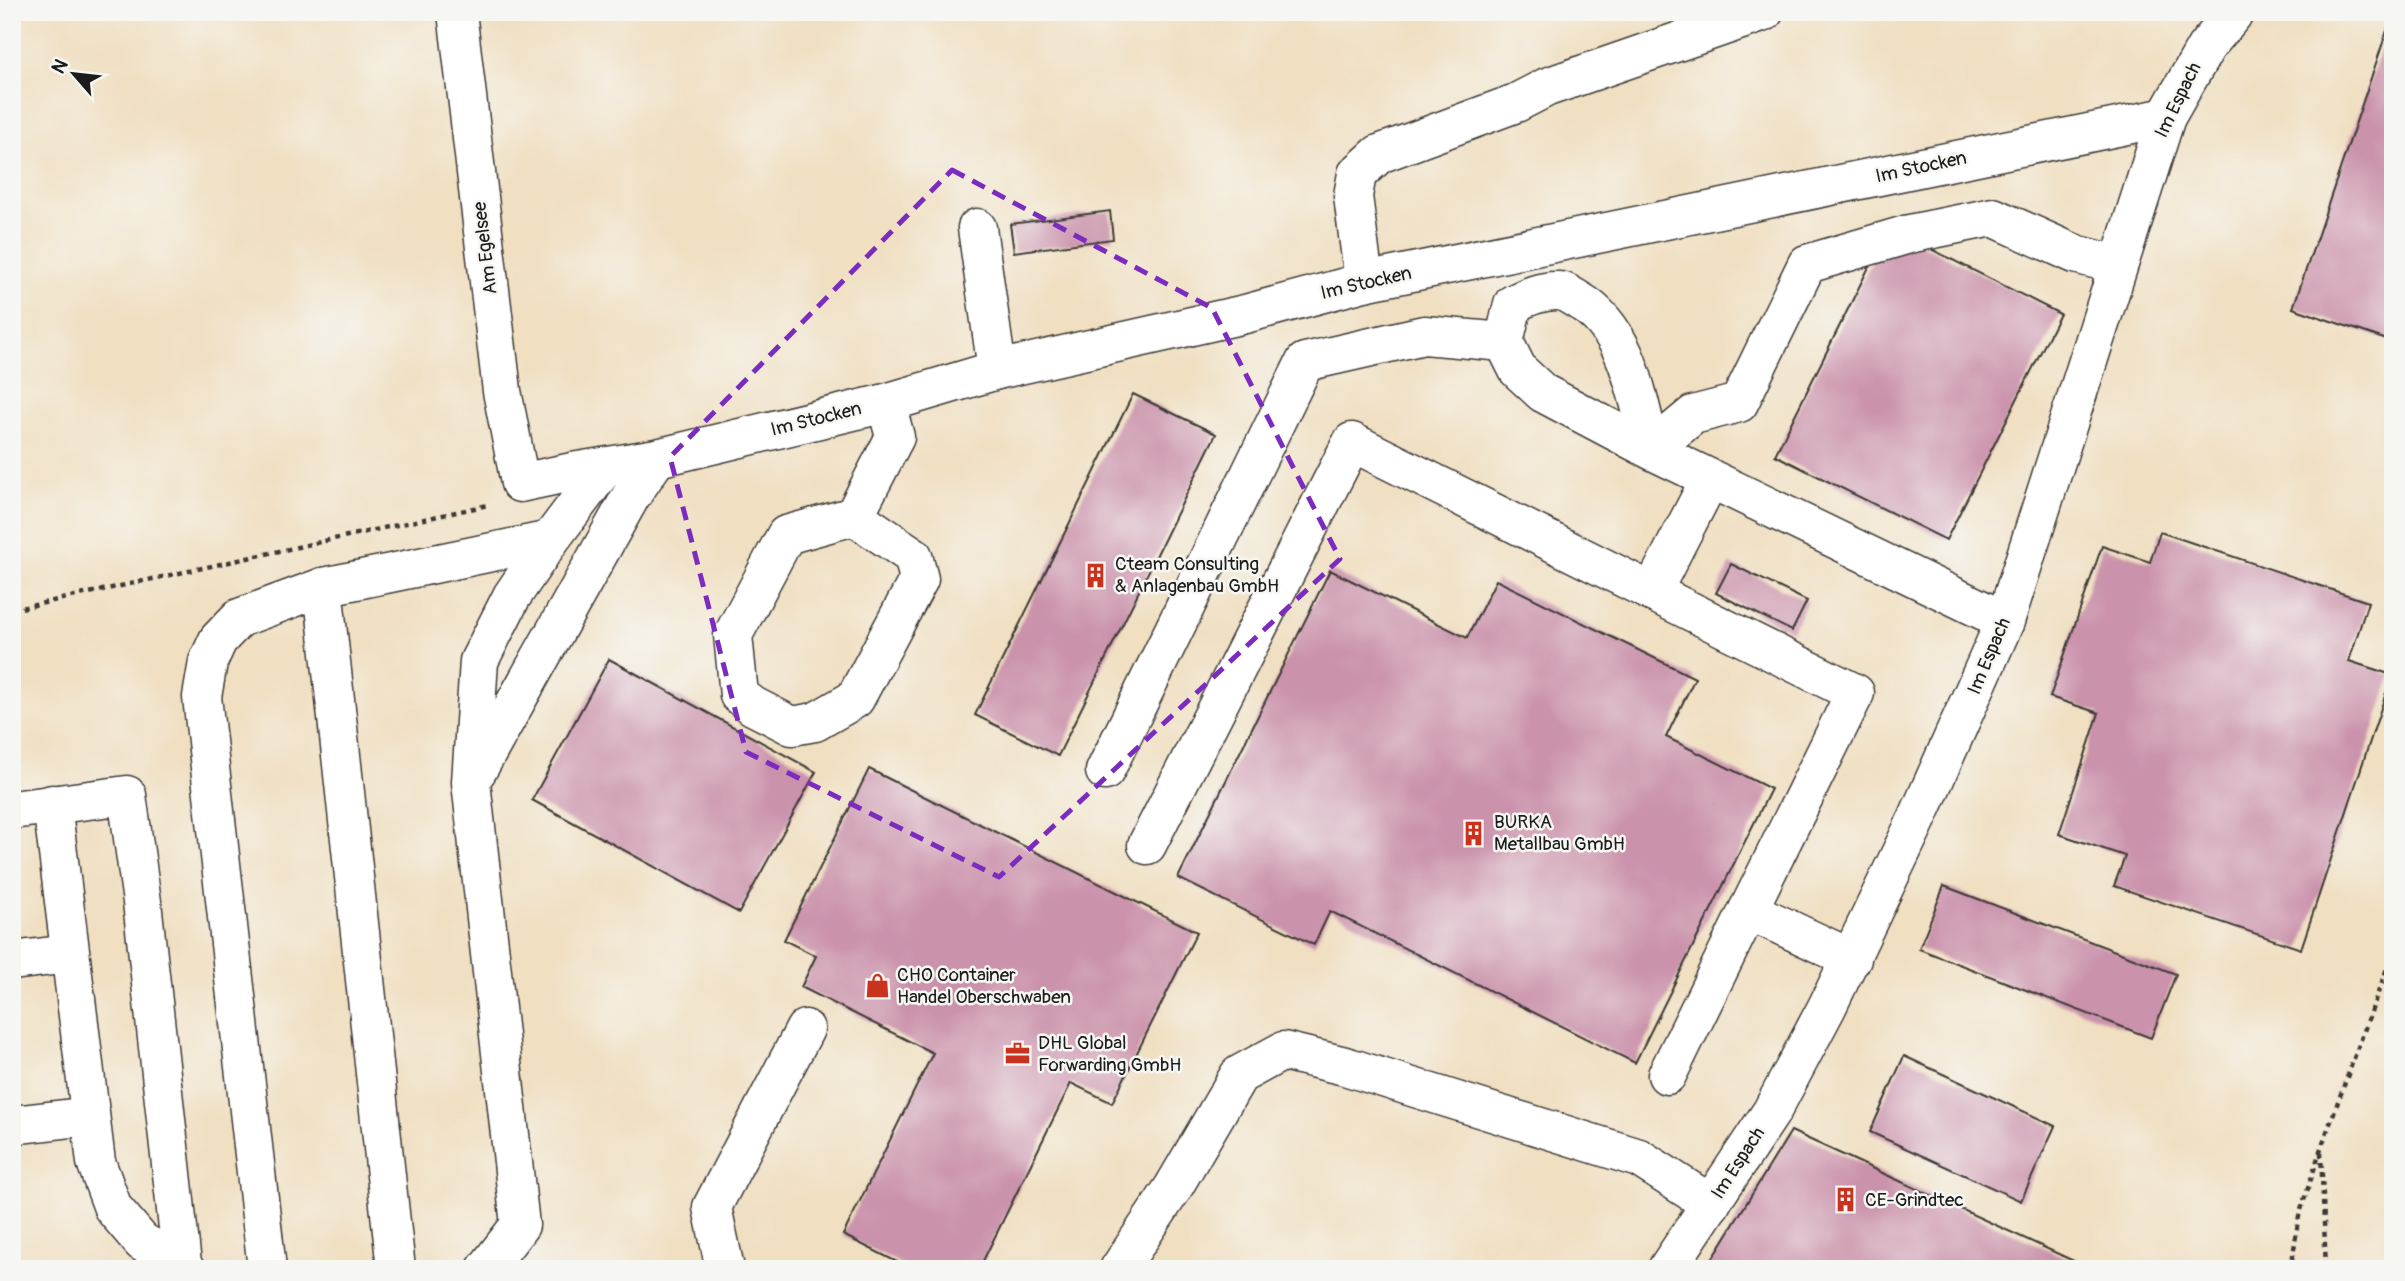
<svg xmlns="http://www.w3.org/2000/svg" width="2405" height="1281" font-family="Pangolin,sans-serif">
<rect width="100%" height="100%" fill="#f6f6f2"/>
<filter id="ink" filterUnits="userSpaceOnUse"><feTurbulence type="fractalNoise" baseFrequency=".0143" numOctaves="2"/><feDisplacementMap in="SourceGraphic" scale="14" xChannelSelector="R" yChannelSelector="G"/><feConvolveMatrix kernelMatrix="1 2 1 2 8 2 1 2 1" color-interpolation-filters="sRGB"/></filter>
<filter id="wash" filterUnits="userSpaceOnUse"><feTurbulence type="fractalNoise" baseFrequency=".00686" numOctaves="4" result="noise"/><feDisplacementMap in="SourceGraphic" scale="28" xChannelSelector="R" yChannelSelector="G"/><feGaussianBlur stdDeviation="1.57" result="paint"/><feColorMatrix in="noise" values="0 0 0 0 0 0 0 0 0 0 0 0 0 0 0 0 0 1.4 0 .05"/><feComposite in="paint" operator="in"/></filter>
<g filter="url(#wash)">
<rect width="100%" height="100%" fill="#f0dfc1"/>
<g id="blocks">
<!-- building -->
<g fill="#ca92ab">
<polygon points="2393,13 2393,342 2293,308"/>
<polygon points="1110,211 1113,239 1014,252 1010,224"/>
<polygon points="1917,242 2060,314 1946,540 1775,455 1874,257"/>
<polygon points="1133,394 1216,434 1058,756 975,715"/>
<polygon points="2160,532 2368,602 2349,661 2392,675 2301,949 2114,886 2125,856 2059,834 2099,713 2050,697 2102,546 2150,562"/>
<polygon points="1731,564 1807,601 1792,631 1716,593"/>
<polygon points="1330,570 1467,638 1496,580 1695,678 1666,737 1771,789 1635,1063 1330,911 1314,945 1178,878"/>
<polygon points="609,659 816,772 739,913 532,800"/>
<polygon points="869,769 1197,932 1112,1103 1071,1083 979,1269 911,1269 843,1235 933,1053 801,987 816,956 784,940"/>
<polygon points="1944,886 2176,974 2151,1038 1919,949"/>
<polygon points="1904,1056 2055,1126 2021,1201 1870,1132"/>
<polygon points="1791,1131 2091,1269 1706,1269"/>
</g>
</g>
</g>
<g filter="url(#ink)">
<use href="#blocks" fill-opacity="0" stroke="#3c3935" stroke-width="2"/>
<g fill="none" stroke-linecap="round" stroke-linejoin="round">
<defs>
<g id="minor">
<polyline points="457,12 502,391 520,483 572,472 657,458 886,403 997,370 1245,314 1364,282 2166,117"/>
<polyline points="977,228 997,370"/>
<polyline points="1364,282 1353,196 1357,174 1379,154 1516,103 1547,87 1764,12"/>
<polyline points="854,516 913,556 919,579 855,699 815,722 792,726 753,706 739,695 733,635 786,535 854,516 895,437 886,403"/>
<polyline points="323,587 396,1269"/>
<polyline points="1652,592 1855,693 1667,1075"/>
<path d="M2005,621L1651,450C1637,397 1629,329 1578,300C1572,297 1565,291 1559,291C1542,290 1527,297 1513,304L1504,342L1518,370L1543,393L1651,450L1693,415L1739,403L1807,264L1909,234L1993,217L2075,254L2118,265"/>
<polyline points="477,771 631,496 657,458"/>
<polyline points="1105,771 1305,362 1424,335 1504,342"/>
<polyline points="52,804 96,1162 113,1208 142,1242 182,1264"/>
<polyline points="12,810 127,795 142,902 182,1264 185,1269"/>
<polyline points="1147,845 1352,442 1652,592 1710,479"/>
<polyline points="1748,910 1852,959"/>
<polyline points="12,961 69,954"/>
<polyline points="12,1125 90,1116"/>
<polyline points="267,1269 202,697 208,662 218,640 239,618 323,587 550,540"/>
<polyline points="486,1269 520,1225 471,782 479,661 512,596 550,540 605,467"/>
<polyline points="725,1269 712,1207 805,1029"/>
<polyline points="1119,1269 1173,1188 1239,1075 1283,1051 1345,1066 1639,1158 1711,1204"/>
<polyline points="1667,1269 1772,1111 1827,1007 1917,819 2005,621 2166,117 2206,47 2235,12"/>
</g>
</defs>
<!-- minor casing -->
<use href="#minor" stroke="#3c3935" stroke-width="41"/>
<!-- path -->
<g stroke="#3c3935" stroke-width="4.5" stroke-dasharray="5 5" stroke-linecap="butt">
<polyline points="12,610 488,505"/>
<polyline points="2321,1152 2326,1269"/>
<polyline points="2291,1269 2299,1216 2321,1148 2393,952"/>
</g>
<!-- minor -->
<use href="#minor" stroke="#fff" stroke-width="38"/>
</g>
</g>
<!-- marked area -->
<path fill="none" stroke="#7b2cbf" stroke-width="5" stroke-dasharray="14 9" stroke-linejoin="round" d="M952,170L1212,308L1340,559L999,877L746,752L670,457Z"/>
<!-- icons -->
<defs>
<symbol id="building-bare" viewBox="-9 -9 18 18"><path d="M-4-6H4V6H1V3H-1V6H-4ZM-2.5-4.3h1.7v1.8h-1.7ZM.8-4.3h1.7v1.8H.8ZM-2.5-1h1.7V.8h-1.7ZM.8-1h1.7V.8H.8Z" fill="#c8321e" stroke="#f6f6f2" stroke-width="2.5" paint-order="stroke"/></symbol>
<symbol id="shop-bare" viewBox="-9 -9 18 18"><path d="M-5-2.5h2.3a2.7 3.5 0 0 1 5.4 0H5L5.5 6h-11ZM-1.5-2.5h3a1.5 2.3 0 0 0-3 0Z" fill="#c8321e" stroke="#f6f6f2" stroke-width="2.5" paint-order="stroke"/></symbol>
<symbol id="office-bare" viewBox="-9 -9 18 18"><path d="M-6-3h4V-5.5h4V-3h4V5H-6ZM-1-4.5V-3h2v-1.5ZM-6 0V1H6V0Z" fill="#c8321e" stroke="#f6f6f2" stroke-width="2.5" paint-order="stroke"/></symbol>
</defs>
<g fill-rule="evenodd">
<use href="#building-bare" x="1078" y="558" width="35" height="35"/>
<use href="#building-bare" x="1456" y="816" width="35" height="35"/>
<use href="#shop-bare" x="860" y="968" width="35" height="35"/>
<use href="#office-bare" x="1000" y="1036" width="35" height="35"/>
<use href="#building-bare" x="1828" y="1182" width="35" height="35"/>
</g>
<g text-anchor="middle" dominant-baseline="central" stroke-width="5" stroke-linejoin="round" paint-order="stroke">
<!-- street labels -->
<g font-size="19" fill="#1c1c1c" stroke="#f6f6f2">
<text transform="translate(2178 100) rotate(-64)">Im Espach</text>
<text transform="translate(1921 167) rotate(-12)">Im Stocken</text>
<text transform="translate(485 248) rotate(-97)">Am Egelsee</text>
<text transform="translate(1366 283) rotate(-13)">Im Stocken</text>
<text transform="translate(816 419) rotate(-14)">Im Stocken</text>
<text transform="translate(1989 656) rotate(-67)">Im Espach</text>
<text transform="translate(1738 1163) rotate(-57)">Im Espach</text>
</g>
<!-- poi labels -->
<g font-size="19" fill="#1c1c1c" stroke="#f6f6f2" text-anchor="start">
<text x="1115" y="564">Cteam Consulting<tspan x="1115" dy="22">&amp; Anlagenbau GmbH</tspan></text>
<text x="1494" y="822">BURKA<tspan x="1494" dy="22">Metallbau GmbH</tspan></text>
<text x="897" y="975">CHO Container<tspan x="897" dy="22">Handel Oberschwaben</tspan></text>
<text x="1038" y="1043">DHL Global<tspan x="1038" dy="22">Forwarding GmbH</tspan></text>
<text x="1865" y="1200">CE-Grindtec</text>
</g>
</g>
<!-- margin -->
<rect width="2405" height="1281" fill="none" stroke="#f6f6f2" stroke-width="42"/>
<!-- north arrow -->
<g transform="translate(74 74) rotate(298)" stroke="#f6f6f2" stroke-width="5" paint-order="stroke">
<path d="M0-5L12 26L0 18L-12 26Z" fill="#1c1c1c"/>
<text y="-10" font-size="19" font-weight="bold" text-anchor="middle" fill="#1c1c1c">N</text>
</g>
</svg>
